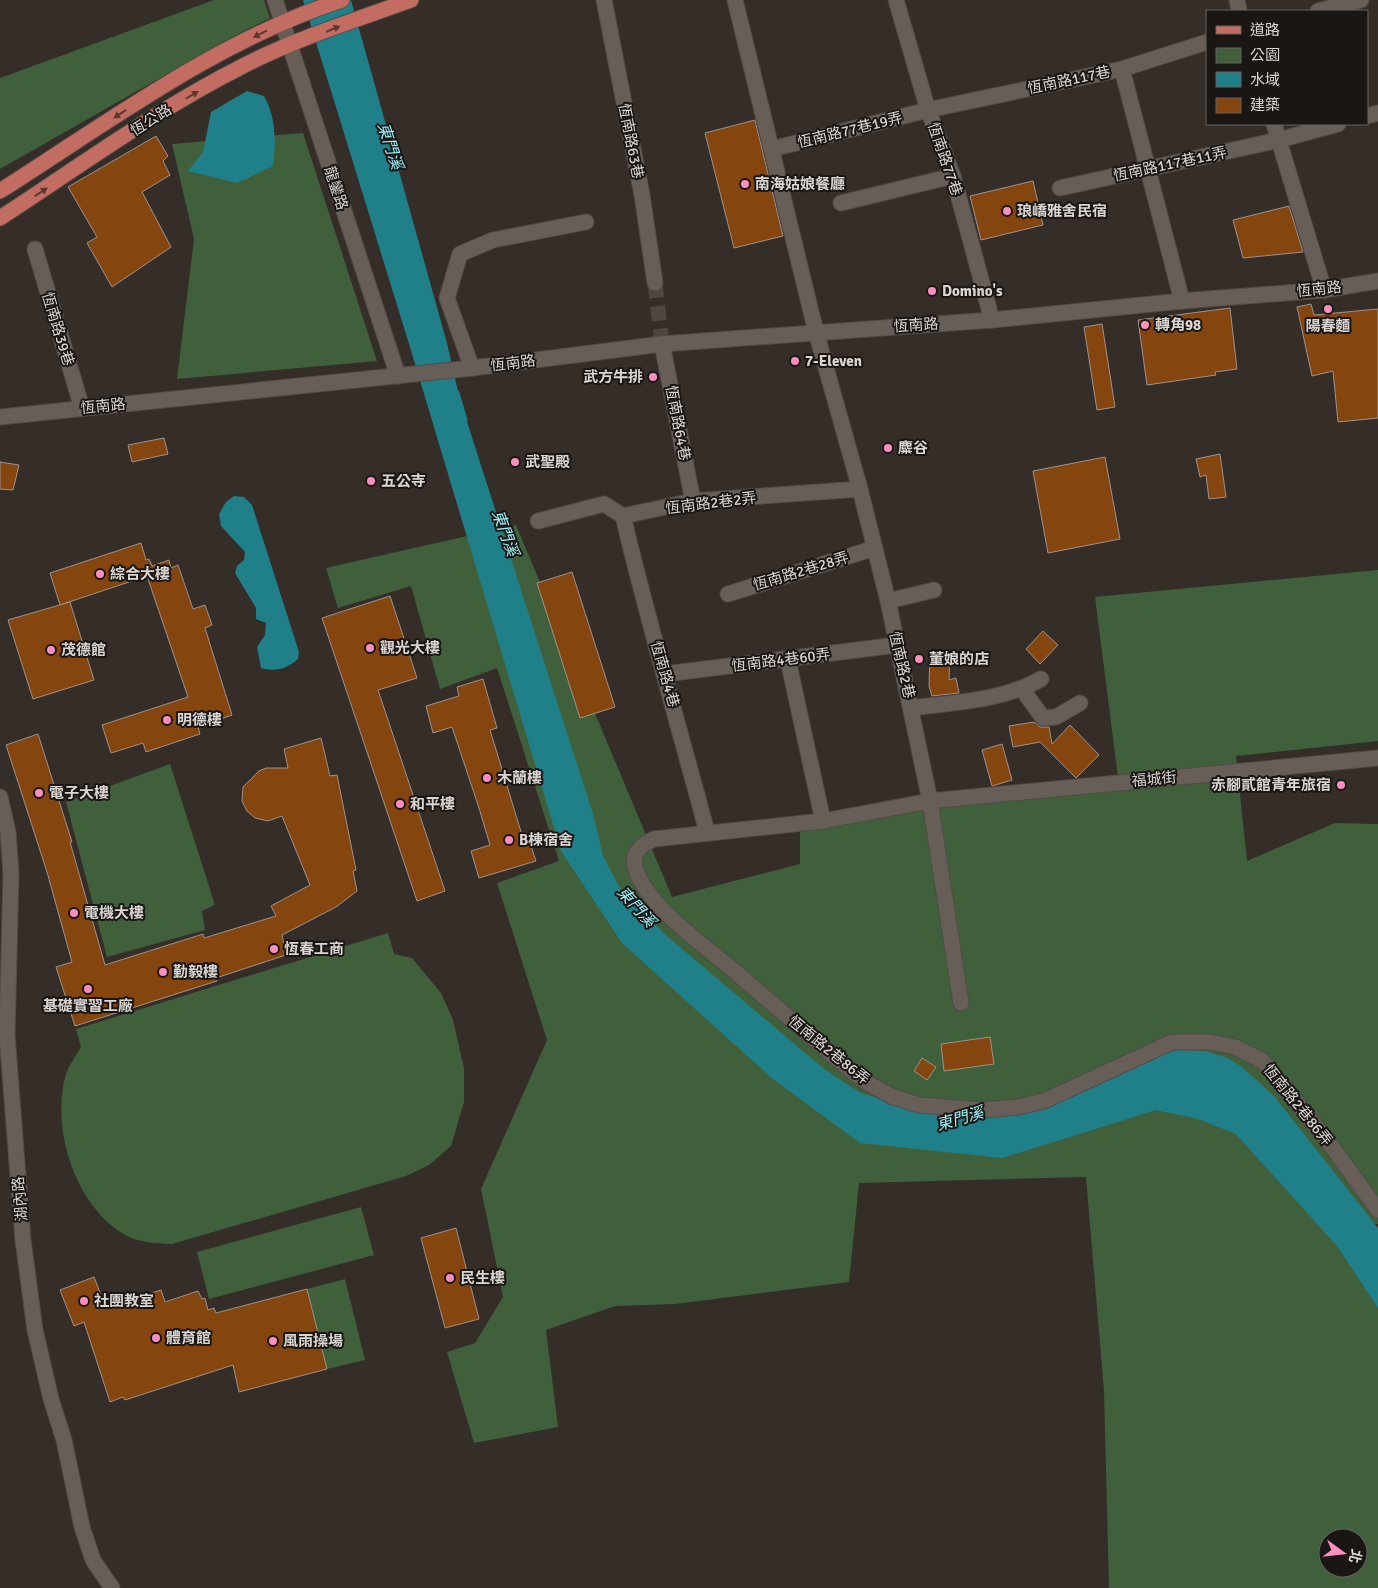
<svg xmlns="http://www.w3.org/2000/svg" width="1378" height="1588" font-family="Signika,'Noto Sans TC',sans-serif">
<rect width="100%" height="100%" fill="#352d28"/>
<!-- green -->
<g fill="#3f603b" fill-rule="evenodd">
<polygon points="214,0 264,0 270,18 232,37 0,169 0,78"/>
<polygon points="303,133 377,361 177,379 194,239 172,144"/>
<path d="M516,525L672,897L800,864V823L1119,785L1095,597L1378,570V741L1236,756L1247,861L1335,823L1378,824V1224H1351L1378,1261V1588H1109L1104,1391L1086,1177L859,1183L849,1282L675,1304L615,1306L546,1330L558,1427L474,1443L447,1352L475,1343L503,1297L481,1189L547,1040L497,883L559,861L497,668L440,689L411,586L338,608L326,568ZM1328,1538H1358V1568H1328Z"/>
<polygon points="170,764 215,905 202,911 205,930 107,957 66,802"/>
<path d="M388,933L394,954L412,958L441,993L453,1020L464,1068V1102L451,1146L429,1165L406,1176L172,1244C157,1243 140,1243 127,1236C76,1209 50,1129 66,1074C69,1065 76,1056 81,1047L76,1029Z"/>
<polygon points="361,1207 374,1255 209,1299 197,1252"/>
<polygon points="345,1279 365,1360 327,1369 307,1289"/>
</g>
<!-- water -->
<g fill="#20808a">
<polygon points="303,0 351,0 447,343 460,400 593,814 603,856 624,896 668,937 824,1069 859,1092 898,1105 980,1118 1003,1115 1151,1057 1178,1050 1205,1051 1228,1058 1243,1068 1274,1096 1378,1228 1378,1308 1337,1246 1236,1134 1198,1119 1156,1110 1002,1158 860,1143 773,1079 622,943 561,851 413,357"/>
<path d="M247,91L264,96C276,117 276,142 273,166L237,183L188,171L203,152L211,112Z"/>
<path d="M234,496L244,497L252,505L299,652L298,659C287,669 275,672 261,668L257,647L265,635L266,623L256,619V608L235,573L237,566L244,560L245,552L221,526L219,514L226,502Z"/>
</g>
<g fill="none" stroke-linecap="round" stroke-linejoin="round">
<!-- stream -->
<polyline stroke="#20808a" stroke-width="5" points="457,393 465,420"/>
</g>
<!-- building -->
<g fill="#84450e" stroke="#9d938d">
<polygon points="755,120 783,236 734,248 705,133"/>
<polygon points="156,136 168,156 163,161 170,175 142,192 171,247 112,287 87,243 97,237 68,187"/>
<polygon points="1033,181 1043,225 981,240 970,196"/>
<polygon points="1289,206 1303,252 1243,258 1233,220"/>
<polygon points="1311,304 1314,315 1378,309 1378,418 1338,422 1333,371 1312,376 1297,307"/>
<polygon points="1230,308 1237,369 1215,372 1216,375 1147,385 1138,320"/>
<polygon points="1102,324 1115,407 1097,410 1084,327"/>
<polygon points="164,438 168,454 132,462 128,445"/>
<polygon points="1220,454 1226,497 1209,499 1206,475 1200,477 1196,459"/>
<polygon points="1105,457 1120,539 1048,553 1033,471"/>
<polygon points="0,462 19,465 13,490 0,489"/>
<polygon points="141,543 146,560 149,559 152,566 169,560 171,568 178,565 193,609 205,605 212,625 205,628 232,715 198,727 200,734 146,752 143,743 111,753 102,725 188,697 147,576 60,605 50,573"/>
<polygon points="572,572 615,707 580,718 537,583"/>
<polygon points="390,596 417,678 378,690 445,891 417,901 322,618"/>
<polygon points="70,602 94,680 33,699 8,620"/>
<polygon points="1043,631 1058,645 1040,664 1026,649"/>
<polygon points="930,651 950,652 949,680 956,678 959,693 932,696 929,686"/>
<polygon points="483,679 497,728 490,730 522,835 527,834 536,861 479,878 471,851 490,845 479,808 452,727 433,733 426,706 459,696 457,687"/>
<polygon points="1034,722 1040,727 1049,727 1052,744 1070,725 1099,755 1076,778 1040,742 1013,747 1009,726"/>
<polygon points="38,734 72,842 70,842 105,965 203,934 204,938 276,916 271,906 310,885 282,816 268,821 255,818 247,811 242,801 243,787 259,771 266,768 288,768 284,749 321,738 330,776 337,775 356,870 353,871 357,891 336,907 282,935 286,955 216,978 217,981 75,1026 56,967 72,962 47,872 6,745"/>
<polygon points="1002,744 1012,780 992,786 982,750"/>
<polygon points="990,1037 994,1064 944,1071 941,1044"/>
<polygon points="922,1058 936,1067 927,1080 914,1071"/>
<polygon points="456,1228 479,1319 445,1328 421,1238"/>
<polygon points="94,1277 106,1308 161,1290 165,1302 198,1291 202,1299 205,1298 208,1310 214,1308 216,1313 307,1289 327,1369 239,1392 233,1365 125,1400 123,1397 110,1402 84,1322 74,1326 60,1290"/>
</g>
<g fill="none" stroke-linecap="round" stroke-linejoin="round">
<!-- minor-tunnel -->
<polyline stroke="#4e4641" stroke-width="15" stroke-dasharray="15 8" stroke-linecap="butt" points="655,283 662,344"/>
<defs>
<g id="minor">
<polyline points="275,0 398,376"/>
<polyline points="604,0 642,195 655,283"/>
<polyline points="735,0 816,332 860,489 888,601 930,801 961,1003"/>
<polyline points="896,0 928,110 953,176 992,320"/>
<polyline points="1237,0 1239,11"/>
<polyline points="1318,11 1361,0"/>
<polyline points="1122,69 1182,301"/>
<polyline points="1367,116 1378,113"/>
<polyline points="1274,124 1324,290"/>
<polyline points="772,149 928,110 1122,69 1207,42"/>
<polyline points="1060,188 1279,140 1338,124"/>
<polyline points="841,203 953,176"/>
<polyline points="35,249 82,408"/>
<polyline points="662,344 693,501"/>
<polyline points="472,368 447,298 460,254 493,240 586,222"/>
<polyline points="0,417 472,368 662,344 992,320 1182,301 1324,290 1378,281"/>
<path d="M623,516C648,622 679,727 707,832"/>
<polyline points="538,521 604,504 623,516 693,501 860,489"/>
<polyline points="728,594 875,548"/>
<polyline points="888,601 934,590"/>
<polyline points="788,660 823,821"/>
<polyline points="665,674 897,645"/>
<polyline points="1022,689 1043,718 1056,717 1080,703"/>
<path d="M912,708C955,702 1002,701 1041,679"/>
<path d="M1378,758L930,801L823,821L654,839C641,845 630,853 636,870C649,908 704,945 733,970C777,1007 820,1045 864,1081L893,1097L919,1105L984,1110L1018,1107L1044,1101L1172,1042H1209L1235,1047L1263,1061L1327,1140L1378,1210"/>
<polyline points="0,797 8,832 11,873 7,1035 23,1240 35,1330 51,1399 64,1440 82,1527 93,1560 112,1588"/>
</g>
<g id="major">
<path d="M0,191C109,122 218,40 342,0"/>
<path d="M0,218C80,166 159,108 245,65C297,38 356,20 411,0"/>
</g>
</defs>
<!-- minor casing -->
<use href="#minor" stroke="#524b47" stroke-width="17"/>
<!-- major casing -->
<use href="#major" stroke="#524b47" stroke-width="17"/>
<!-- minor -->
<use href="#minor" stroke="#675e58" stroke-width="15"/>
<!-- major -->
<use href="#major" stroke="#c26c62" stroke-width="15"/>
</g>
<!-- one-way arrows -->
<defs><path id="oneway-solid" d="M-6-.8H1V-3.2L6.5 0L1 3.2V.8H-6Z" transform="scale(1.25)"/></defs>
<g fill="#5d3833">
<use href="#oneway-solid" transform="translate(333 29) rotate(-22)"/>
<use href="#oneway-solid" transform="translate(260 34) rotate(153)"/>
<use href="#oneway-solid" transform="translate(192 95) rotate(-30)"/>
<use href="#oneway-solid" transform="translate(120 114) rotate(147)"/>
<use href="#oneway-solid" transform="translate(41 192) rotate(-33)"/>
</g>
<!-- markers -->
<g fill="#fd8ec0" stroke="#1a1614" stroke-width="2">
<circle cx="745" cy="184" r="5"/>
<circle cx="1007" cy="211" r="5"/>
<circle cx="932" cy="291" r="5"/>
<circle cx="1328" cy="309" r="5"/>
<circle cx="1145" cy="325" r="5"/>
<circle cx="795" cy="361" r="5"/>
<circle cx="653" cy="377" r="5"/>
<circle cx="888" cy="448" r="5"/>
<circle cx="515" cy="462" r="5"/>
<circle cx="371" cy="481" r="5"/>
<circle cx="100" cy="574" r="5"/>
<circle cx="370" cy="648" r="5"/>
<circle cx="51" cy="650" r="5"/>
<circle cx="919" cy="659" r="5"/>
<circle cx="167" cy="720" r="5"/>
<circle cx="487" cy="778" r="5"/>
<circle cx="1341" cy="785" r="5"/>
<circle cx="39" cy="793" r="5"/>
<circle cx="400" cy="804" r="5"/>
<circle cx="509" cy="840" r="5"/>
<circle cx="74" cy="913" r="5"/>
<circle cx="274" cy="949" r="5"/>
<circle cx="163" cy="972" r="5"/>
<circle cx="88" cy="989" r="5"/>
<circle cx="450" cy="1278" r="5"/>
<circle cx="84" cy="1301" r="5"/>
<circle cx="156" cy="1338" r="5"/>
<circle cx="273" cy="1341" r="5"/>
</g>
<g text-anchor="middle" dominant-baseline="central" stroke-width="4" stroke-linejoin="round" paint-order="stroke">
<!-- street labels -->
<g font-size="15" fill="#dad5d1" stroke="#1a1614">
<text transform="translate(1069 80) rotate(-12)">恆南路117巷</text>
<text transform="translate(151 120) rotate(-32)">恆公路</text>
<text transform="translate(850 130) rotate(-14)">恆南路77巷19弄</text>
<text transform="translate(631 141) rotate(79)">恆南路63巷</text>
<text transform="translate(945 159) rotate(71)">恆南路77巷</text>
<text transform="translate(1170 164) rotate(-12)">恆南路117巷11弄</text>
<text transform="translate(336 188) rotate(72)">龍鑾路</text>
<text transform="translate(1319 289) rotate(-6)">恆南路</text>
<text transform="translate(916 325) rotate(-4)">恆南路</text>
<text transform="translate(58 329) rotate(73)">恆南路39巷</text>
<text transform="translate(513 363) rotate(-7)">恆南路</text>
<text transform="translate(103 406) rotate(-6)">恆南路</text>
<text transform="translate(678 423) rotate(79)">恆南路64巷</text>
<text transform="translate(711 503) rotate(-7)">恆南路2巷2弄</text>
<text transform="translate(801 571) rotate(-17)">恆南路2巷28弄</text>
<text transform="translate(781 660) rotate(-7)">恆南路4巷60弄</text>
<text transform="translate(902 665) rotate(77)">恆南路2巷</text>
<text transform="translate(665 674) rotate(74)">恆南路4巷</text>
<text transform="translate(1154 779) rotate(-5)">福城街</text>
<text transform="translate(829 1050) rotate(39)">恆南路2巷86弄</text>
<text transform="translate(1298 1105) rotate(51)">恆南路2巷86弄</text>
<text transform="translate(20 1199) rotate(-95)">湖內路</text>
</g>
<!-- poi labels -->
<g font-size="15" font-weight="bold" fill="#dad5d1" stroke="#1a1614" text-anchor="start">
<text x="755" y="184">南海姑娘餐廳</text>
<text x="1017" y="211">琅嶠雅舍民宿</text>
<text x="942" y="291">Domino's</text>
<text x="1155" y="325">轉角98</text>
<text x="1328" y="326" text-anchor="middle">陽春麵</text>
<text x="805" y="361">7-Eleven</text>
<text x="643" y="377" text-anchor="end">武方牛排</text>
<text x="898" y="448">麋谷</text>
<text x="525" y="462">武聖殿</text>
<text x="381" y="481">五公寺</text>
<text x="110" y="574">綜合大樓</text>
<text x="380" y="648">觀光大樓</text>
<text x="61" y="650">茂德館</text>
<text x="929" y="659">董娘的店</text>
<text x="177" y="720">明德樓</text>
<text x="497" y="778">木蘭樓</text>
<text x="1331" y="785" text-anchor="end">赤腳貳館青年旅宿</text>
<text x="49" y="793">電子大樓</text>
<text x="410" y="804">和平樓</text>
<text x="519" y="840">B棟宿舍</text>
<text x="84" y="913">電機大樓</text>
<text x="284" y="949">恆春工商</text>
<text x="173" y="972">勤毅樓</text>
<text x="88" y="1006" text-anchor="middle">基礎實習工廠</text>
<text x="460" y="1278">民生樓</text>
<text x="94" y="1301">社團教室</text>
<text x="166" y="1338">體育館</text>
<text x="283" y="1341">風雨操場</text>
</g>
<!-- water labels -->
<g font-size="16" font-style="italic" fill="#9cf0fa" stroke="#1a1614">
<text transform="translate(390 146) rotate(72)">東門溪</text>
<text transform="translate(505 533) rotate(70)">東門溪</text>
<text transform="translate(636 907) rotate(48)">東門溪</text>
<text transform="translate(960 1119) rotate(-16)">東門溪</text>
</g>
</g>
<!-- legend -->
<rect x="1206" y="10" width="162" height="115" fill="#1a1614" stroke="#676260"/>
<rect x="1216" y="26" width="25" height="8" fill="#c26c62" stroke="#676260"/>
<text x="1250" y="35" font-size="15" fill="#dad5d1">道路</text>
<rect x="1216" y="48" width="25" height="15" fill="#3f603b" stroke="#676260"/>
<text x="1250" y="60" font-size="15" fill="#dad5d1">公園</text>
<rect x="1216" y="72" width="25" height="15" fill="#20808a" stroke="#676260"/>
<text x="1250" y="85" font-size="15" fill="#dad5d1">水域</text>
<rect x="1216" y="98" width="25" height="15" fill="#84450e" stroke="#676260"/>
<text x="1250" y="110" font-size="15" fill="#dad5d1">建築</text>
<!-- north arrow -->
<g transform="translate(1343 1553) rotate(105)"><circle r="24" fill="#1a1614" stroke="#676260"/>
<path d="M0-4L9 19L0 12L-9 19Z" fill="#fd8ec0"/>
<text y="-8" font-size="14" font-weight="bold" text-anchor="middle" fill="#dad5d1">北</text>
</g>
</svg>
